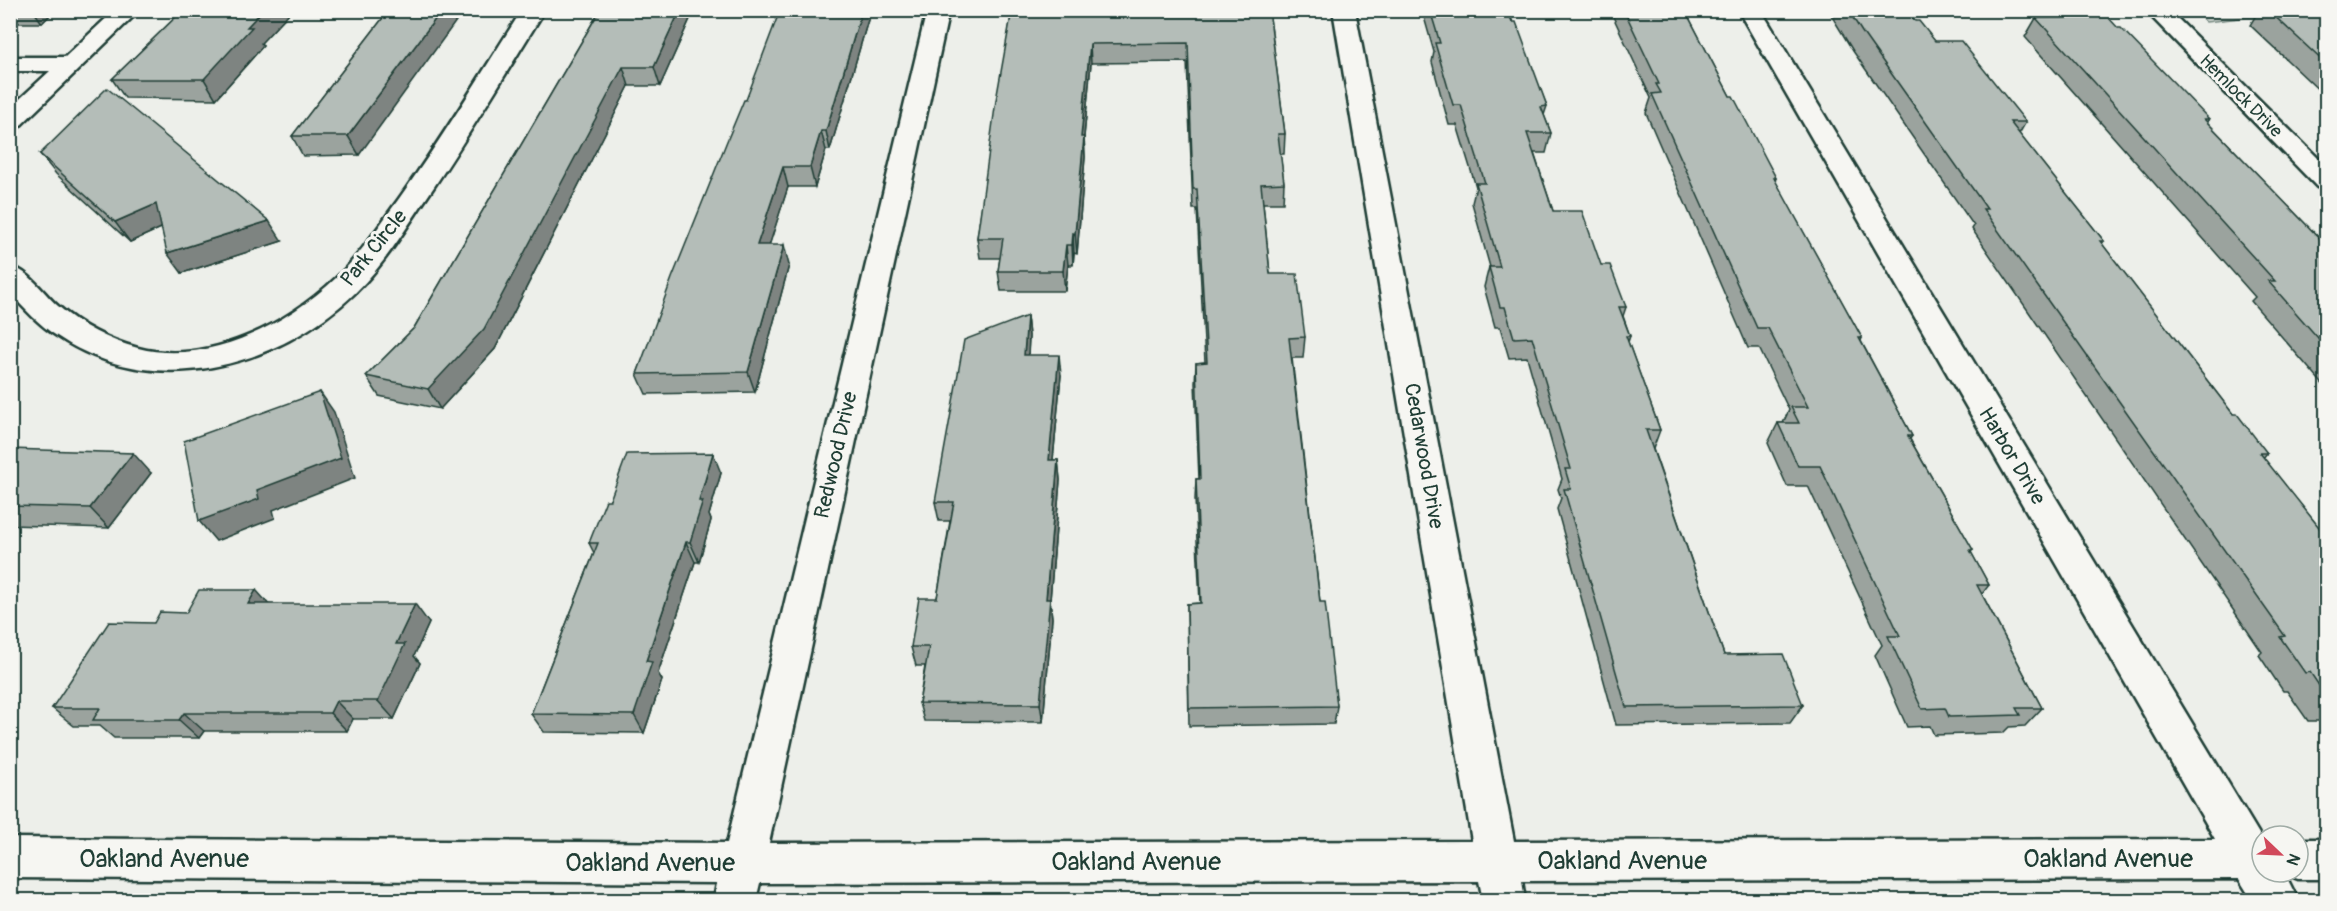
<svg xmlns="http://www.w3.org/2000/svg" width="2337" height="911" font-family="Pangolin,sans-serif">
<rect width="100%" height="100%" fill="#edefea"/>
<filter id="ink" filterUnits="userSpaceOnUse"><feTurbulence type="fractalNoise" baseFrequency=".0167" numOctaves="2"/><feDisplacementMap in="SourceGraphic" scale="12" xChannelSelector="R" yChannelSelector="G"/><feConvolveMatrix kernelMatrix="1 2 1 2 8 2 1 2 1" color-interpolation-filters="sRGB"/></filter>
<g filter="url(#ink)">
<!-- green -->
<polygon fill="#cbd2cc" stroke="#758880" stroke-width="1.5" points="2194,11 2326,11 2285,21 2249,17 2206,22"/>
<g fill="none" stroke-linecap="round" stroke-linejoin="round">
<defs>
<g id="street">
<polygon points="115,10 140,10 19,127 10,129 10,108 50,71 10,71 10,57 65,57"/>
<path d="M522,10H545C504,76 465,142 421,206C401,236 381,268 355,293C277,368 152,401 57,336C39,325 25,309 10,293V266C30,271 43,293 58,306C81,326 108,340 138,348C207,366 286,325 336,278C360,255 378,227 398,200C442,139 481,74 522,10Z"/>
<polygon points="927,10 949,10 769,843 1472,841 1333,10 1355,10 1514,841 2215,839 1738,10 1761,10 2262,839 2262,872 2298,872 2298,839 2326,839 2326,879 2298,879 2285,874 2298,900 2252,900 2239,879 1522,881 1525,900 1483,900 1479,881 760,883 756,900 714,900 717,883 10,878 10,838 727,843"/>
<polygon points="2145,10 2169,10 2326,166 2326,189 2317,187"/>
</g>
</defs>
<!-- street casing -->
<use href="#street" stroke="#1f3d34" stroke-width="5"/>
<!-- street -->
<use href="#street" fill="#f6f6f2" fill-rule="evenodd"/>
</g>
<!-- wall -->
<g fill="#9ba39e" stroke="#1f3d34" stroke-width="1.5">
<polygon points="10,10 55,10 42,23 10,23"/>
<polygon points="183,10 292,10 261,43 263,46 216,99 125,98 112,79"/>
<polygon points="389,10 359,155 303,156 292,136"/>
<polygon points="600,10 694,10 660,86 629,86 495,349 440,409 379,396 366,376 414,328"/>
<polygon points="1012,10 1269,10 1285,134 1284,154 1280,154 1284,183 1283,203 1263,203 1270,274 1305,337 1303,358 1292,358 1320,602 1337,706 1334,724 1189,726 1187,604 1200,603 1195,499 1196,479 1199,479 1195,383 1196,363 1205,362 1197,209 1193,209 1187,62 1091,63 1084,137 1085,157 1077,254 1074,253 1073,265 1068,265 1065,291 1001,291 998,271 1000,258 980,258 977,238"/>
<polygon points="1422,10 1508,10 1547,106 1544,115 1551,133 1546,153 1534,153 1553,211 1601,265 1626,307 1623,316 1630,336 1628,342 1660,430 1653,449 1724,655 1803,705 1790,723 1616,725 1557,509 1561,498 1558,489 1562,479 1527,357 1509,358 1500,327 1495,327 1484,287 1489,267 1490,267 1472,203 1476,187 1457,125 1449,125 1432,62 1434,52"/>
<polygon points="1610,10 1685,10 1730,96 1776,178 1775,181 1862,338 1861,341 1912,436 1910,439 1973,550 1971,552 1989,585 1982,594 2042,708 2025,726 2009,727 2003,733 1934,735 1930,726 1907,727 1875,655 1882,645 1808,486 1787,486 1768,443 1778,423 1783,423 1789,410 1759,348 1748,348 1646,113 1651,98"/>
<polygon points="1828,10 1908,10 1915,21 1935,41 2026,122 2019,134 2104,241 2102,244 2233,414 2267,453 2263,458 2326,536 2326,721 2308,721 2287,691 2283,691 2259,655 2262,652 1972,229 1974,226 1853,51"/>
<polygon points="2259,10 2326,10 2326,97 2250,25"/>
<polygon points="870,13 830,150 826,150 815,187 788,187 769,245 789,265 755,392 646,394 637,374 746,100"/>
<polygon points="2036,18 2209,119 2207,122 2326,245 2326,388 2251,301 2255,297 2025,37"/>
<polygon points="40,154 282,241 182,273 161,228 130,242 56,174"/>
<polygon points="1027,316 1029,336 1028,355 1061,375 1053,460 1058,460 1060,480 1050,600 1052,618 1043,722 924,721 919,703 925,666 916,666 911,647 937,598 950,521 939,521 935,502"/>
<polygon points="10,449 151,473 109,528 10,525"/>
<polygon points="721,473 709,515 711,520 699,562 695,562 658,673 662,680 644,733 544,732 531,714 594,553 589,543 610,500"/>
<polygon points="268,604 429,623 414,656 420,663 394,719 353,719 347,731 204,731 199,738 114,738 100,726 74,726 52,708 154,623 186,613"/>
</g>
<!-- shaded-wall -->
<g fill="#7e8481" stroke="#1f3d34" stroke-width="1.5">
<polygon points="33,10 55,10 42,23"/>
<polygon points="263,10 292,10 261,43 263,46 216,99 204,79 247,27"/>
<polygon points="442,10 464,10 359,155 348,136"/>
<polygon points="680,10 694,10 660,86 654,67"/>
<polygon points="862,10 870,10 870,13 830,150 826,131"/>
<polygon points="1090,44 1091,63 1082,157 1081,137"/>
<polygon points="623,67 629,86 495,349 440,409 428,389"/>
<polygon points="821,131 826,150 815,187 810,167"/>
<polygon points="1084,137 1085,157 1077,254 1075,234"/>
<polygon points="783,167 788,187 763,265 757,245"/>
<polygon points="156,204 170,224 130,242 115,222"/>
<polygon points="269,221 282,241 182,273 167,253"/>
<polygon points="1073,233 1074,253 1073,265 1072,245"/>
<polygon points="784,245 789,265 755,392 748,372"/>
<polygon points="1066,245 1068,265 1065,291 1063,271"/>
<polygon points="1027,316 1029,336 1027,375 1024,355"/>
<polygon points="1059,355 1061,375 1051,480 1049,460"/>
<polygon points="320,392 334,412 355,478 273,510 275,518 216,541 199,521 257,490"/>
<polygon points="133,453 151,473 109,528 90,508"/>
<polygon points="713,453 721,473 709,515 711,520 699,562 690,542 699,501"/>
<polygon points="1058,460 1060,480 1050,600 1052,618 1043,722 1040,704 1046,599"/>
<polygon points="686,542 695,562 658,673 662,680 644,733 634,715 646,661"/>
<polygon points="256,590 273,609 248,604"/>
<polygon points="415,604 429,623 414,656 420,663 394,719 378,701 396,644"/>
<polygon points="336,701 353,719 347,731 330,713"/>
<polygon points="184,713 204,731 199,738 179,720"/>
</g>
<!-- building -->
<g fill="#b4bdb8" stroke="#1f3d34" stroke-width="1.5">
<polygon points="183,10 263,10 247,27 252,27 204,79 112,79"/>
<polygon points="389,10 442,10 348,136 292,136"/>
<polygon points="600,10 680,10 654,67 623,67 484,329 428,389 366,376 414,328"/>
<polygon points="780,10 862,10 826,131 821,131 810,167 783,167 757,245 784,245 748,372 637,374 672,278 727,141 744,100 746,100"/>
<polygon points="1012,10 1269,10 1285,134 1278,134 1284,183 1261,184 1270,274 1297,274 1305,337 1289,338 1320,602 1325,602 1337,706 1189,708 1187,604 1201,603 1196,479 1200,479 1196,363 1207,362 1197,189 1193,189 1188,43 1090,44 1081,137 1084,137 1075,234 1073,233 1072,245 1066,245 1063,271 998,271 1003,238 977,238 996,100"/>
<polygon points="1430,10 1508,10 1512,22 1516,22 1547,106 1541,107 1551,133 1527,133 1553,211 1582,211 1601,265 1610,265 1626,307 1619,307 1630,336 1626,336 1660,430 1646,430 1724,655 1783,654 1803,705 1626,707 1564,489 1571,489 1565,469 1571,469 1532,337 1514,338 1505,307 1500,307 1489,267 1500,267 1476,183 1485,183 1461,105 1453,105 1435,43 1440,43"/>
<polygon points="1624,10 1685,10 1730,96 1733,96 1776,178 1774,178 1862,338 1859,338 1912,436 1908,436 1973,550 1970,550 1989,585 1977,585 2042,708 2016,708 2020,715 1949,717 1945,708 1922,709 1888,636 1900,636 1820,466 1798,466 1778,423 1799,423 1791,407 1808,407 1768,328 1757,328 1652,94 1661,93 1656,84 1659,84"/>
<polygon points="1848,10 1908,10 1915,21 1919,21 1935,41 1961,41 2026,122 2010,122 2104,241 2100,241 2233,414 2237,414 2267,453 2260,453 2326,536 2326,551 2321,551 2326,559 2326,696 2310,672 2305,673 2280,637 2285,636 1983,209 1987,209 1862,32"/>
<polygon points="2268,10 2326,10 2326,64"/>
<polygon points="2108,17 2118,28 2121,28 2209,119 2204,119 2326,245 2326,347 2268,281 2275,281 2036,18"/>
<polygon points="107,88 269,221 167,253 156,204 115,222 40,154"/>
<polygon points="1027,316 1024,355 1059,355 1049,460 1058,460 1046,599 1050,599 1040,704 919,703 929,647 911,647 919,598 937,598 954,502 935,502 964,340"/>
<polygon points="320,392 341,458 257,490 259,499 199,521 184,441"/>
<polygon points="10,449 133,453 90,508 10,506"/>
<polygon points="713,453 699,501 703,501 690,542 686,542 646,661 652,662 634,715 531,714 598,543 589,543 606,500 610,500 627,454"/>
<polygon points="199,590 256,590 248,604 415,604 396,644 405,644 378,701 336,701 330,713 184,713 179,720 93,720 100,708 52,708 109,622 154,623 160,612 186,613"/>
</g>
</g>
<g text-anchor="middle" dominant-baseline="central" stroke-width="6" stroke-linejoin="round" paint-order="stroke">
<!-- far-street labels -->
<g font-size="18" fill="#1f3d34" stroke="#f6f6f2">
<text transform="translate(2241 96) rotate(45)">Hemlock Drive</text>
</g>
<!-- street labels -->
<g font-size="21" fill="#1f3d34" stroke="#f6f6f2">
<text transform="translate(374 248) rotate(-51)">Park Circle</text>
<text transform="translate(836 455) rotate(-77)">Redwood Drive</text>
<text transform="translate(1424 456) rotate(80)">Cedarwood Drive</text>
<text transform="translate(2012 456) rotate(59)">Harbor Drive</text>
</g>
<!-- near-street labels -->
<g font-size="26" fill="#1f3d34" stroke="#f6f6f2">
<text x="164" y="859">Oakland Avenue</text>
<text x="2108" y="859">Oakland Avenue</text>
<text x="1622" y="861">Oakland Avenue</text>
<text x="1136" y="862">Oakland Avenue</text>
<text x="650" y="863">Oakland Avenue</text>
</g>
</g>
<!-- margin -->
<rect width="2337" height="911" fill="none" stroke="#f6f6f2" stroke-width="36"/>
<rect x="18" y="18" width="2301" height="875" fill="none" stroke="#1f3d34" stroke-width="2" filter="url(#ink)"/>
<!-- north arrow -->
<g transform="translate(2280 854) rotate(113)"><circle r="28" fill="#f6f6f2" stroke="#a0aca6" stroke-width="1.5"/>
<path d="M0-4.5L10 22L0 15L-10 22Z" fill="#d1495b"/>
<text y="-9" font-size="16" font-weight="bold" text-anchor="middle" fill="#1f3d34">N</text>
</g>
</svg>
